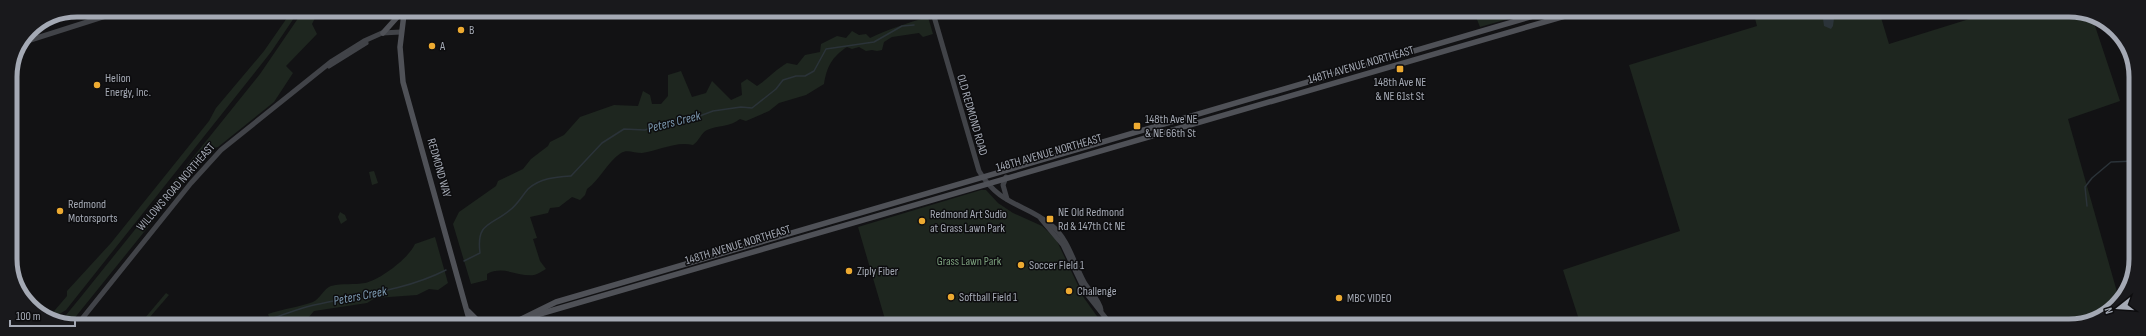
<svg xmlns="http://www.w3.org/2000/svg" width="2146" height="336" font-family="'Sofia Sans Condensed',sans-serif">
<rect width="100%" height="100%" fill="#121214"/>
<!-- green -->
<g fill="#1e261f">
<polygon points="1753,11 1879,11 1889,44 1995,11 2077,11 2092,17 2120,101 2068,119 2119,299 2113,309 2069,326 1581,326 1563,270 1680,231 1629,65 1757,26"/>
<polygon points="1474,12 1532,12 1480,27"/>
<polygon points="301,14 317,14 312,24 317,34 286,66 293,73 274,102 218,147 211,149 69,325 57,320 66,315 80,298 260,74"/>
<polygon points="289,15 296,15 271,52 66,310 53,318 49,317 67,296 67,291 111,243 209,121 216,108 264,51"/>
<path d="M928,17L933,34L923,37L919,33L892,37L884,42L882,50L877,51L872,50L866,51L859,47L852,49L847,47C832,57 827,66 824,84L806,95L779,103L769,111L746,121L740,119C730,127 718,125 707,130C701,133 699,141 693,145C675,141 659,151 642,153C634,153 627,149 621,153C607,162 600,180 587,189L585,195L580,200L572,197L559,207L550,208L548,213L530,217L537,238L533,239L540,261L546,269C542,271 538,274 534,275C518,277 503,265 487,274V280L471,284L453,224L459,212L496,186L498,181L523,169L531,159L548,146L550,142L564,135L580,117L614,105L638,106L643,91L650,95L652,104H661L668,96V75L681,71L692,97L706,93L712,81L731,100L742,95L741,83L747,79L757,86C768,79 775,70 787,63L797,65L805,55L820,52L821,44L837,36L846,38L852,31L859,35L866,34L870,38C889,29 907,23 928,17Z"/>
<polygon points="374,171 378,183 372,185 369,172"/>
<polygon points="981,190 986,190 998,203 1013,213 1042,226 1056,239 1084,298 1104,326 887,326 858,227"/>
<polygon points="340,212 345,215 347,220 341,224 338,217"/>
<path d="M435,237L448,283L438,290L429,289L417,295L375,298L367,303L314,311L308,318H283L277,324L271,322L268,314C283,309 299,307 313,302C320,299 324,288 331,286C343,283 354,285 365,283C380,280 409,258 415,244Z"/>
<polygon points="166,293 169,295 143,325 139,325"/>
<polygon points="257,317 260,318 264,325 231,325"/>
</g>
<!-- water -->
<polygon fill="#2b3339" points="1822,11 1835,11 1833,26 1831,29 1824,26"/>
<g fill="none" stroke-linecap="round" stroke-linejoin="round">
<!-- stream -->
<g stroke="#2b3339" stroke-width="1.5">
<polyline points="2087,206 2085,187 2092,178 2111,162 2135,161"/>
<path d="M464,261L480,253C476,222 491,226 510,210C517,205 522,196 528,189C540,178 556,177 571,176L602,143L624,129L645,130L668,121L697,117L713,111L741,107L752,108L776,89L783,80L796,76H805L814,71L826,49L874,42L902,26L914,25"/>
<path d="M273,318C286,314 300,308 314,305C359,295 404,291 446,270"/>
<polyline points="257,326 260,324"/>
</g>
<!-- secondary -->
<g stroke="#414348" stroke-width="5">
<path d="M933,13L979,171C1000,206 1024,203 1050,224C1069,239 1073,262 1084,282C1089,291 1100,300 1101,310"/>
<polyline points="21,43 109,15"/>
<polyline points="329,66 366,43"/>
<polyline points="1006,177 1003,185 1007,199"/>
<polyline points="1041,219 1063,245 1086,293 1112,326"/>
<polyline points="77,325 191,183 221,150 332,61 364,41 382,33 401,32"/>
</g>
<!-- primary -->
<g stroke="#4f5157" stroke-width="5.5">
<polyline points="404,14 400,47 403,82 471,326"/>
<polyline points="383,33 400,14"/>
<polyline points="468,311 480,323 486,326"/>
<polyline points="526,318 1579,12"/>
<polyline points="507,326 556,302 1547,12"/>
</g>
</g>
<!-- markers -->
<g fill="#edaa31" stroke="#0d0d0f" stroke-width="1.5">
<circle cx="461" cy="30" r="4"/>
<circle cx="432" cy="46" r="4"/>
<rect x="1396" y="65" width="8" height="8" rx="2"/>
<circle cx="97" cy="85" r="4"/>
<rect x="1133" y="122" width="8" height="8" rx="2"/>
<circle cx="60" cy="211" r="4"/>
<rect x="1046" y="215" width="8" height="8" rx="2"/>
<circle cx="922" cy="221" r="4"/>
<circle cx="1021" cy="265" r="4"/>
<circle cx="849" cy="271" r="4"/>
<circle cx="1069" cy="291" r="4"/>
<circle cx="951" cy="297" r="4"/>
<circle cx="1339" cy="298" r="4"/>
</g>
<g text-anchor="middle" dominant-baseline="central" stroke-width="3" stroke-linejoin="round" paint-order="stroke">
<!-- poi labels -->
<g font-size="12" fill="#a4a9b4" stroke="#0d0d0f" text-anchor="start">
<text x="469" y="30">B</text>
<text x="440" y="46">A</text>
<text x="105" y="78">Helion<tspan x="105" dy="14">Energy, Inc.</tspan></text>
<text x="1400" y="82" text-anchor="middle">148th Ave NE<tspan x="1400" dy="14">&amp; NE 61st St</tspan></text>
<text x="1145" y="119">148th Ave NE<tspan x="1145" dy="14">&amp; NE 66th St</tspan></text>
<text x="68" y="204">Redmond<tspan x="68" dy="14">Motorsports</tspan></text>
<text x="1058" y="212">NE Old Redmond<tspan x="1058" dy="14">Rd &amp; 147th Ct NE</tspan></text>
<text x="930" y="214">Redmond Art Sudio<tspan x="930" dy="14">at Grass Lawn Park</tspan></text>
<text x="1029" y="265">Soccer FIeld 1</text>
<text x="857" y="271">Ziply Fiber</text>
<text x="1077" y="291">Challenge</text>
<text x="959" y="297">Softball Field 1</text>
<text x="1347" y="298">MBC VIDEO</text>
</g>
<!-- street labels -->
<g font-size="12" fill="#a4a9b4" stroke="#0d0d0f">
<text transform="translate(1361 65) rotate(-16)">148TH AVENUE NORTHEAST</text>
<text transform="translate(972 115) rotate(74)">OLD REDMOND ROAD</text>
<text transform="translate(1049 153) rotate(-16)">148TH AVENUE NORTHEAST</text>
<text transform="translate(439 168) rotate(74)">REDMOND WAY</text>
<text transform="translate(176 187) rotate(-49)">WILLOWS ROAD NORTHEAST</text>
<text transform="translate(738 245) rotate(-17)">148TH AVENUE NORTHEAST</text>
</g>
<!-- park labels -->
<g font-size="12" fill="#7b9f7c" stroke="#0d0d0f">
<text x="969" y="261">Grass Lawn Park</text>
</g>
<!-- water labels -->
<g font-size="13" font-style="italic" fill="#7b98af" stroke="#0d0d0f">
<text transform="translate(674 122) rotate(-14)">Peters Creek</text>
<text transform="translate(360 296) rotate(-11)">Peters Creek</text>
</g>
</g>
<!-- crop -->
<path d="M0 0H2146V336H0ZM77 17H2069A60 60 0 0 1 2129 77V259A60 60 0 0 1 2069 319H77A60 60 0 0 1 17 259V77A60 60 0 0 1 77 17Z" fill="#19191c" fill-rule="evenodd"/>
<path fill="none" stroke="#a4a9b4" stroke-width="5" d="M77 17H2069A60 60 0 0 1 2129 77V259A60 60 0 0 1 2069 319H77A60 60 0 0 1 17 259V77A60 60 0 0 1 77 17Z"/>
<!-- north arrow -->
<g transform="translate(2118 308) rotate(253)" stroke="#0d0d0f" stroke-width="3" paint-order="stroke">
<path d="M0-3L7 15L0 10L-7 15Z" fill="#a4a9b4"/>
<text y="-6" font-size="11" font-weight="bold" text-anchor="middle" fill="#a4a9b4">N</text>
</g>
<!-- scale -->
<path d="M10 320v6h65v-6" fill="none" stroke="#a4a9b4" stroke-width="2"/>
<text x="16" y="320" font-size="12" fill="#a4a9b4" stroke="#0d0d0f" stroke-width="3" paint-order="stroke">100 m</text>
</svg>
